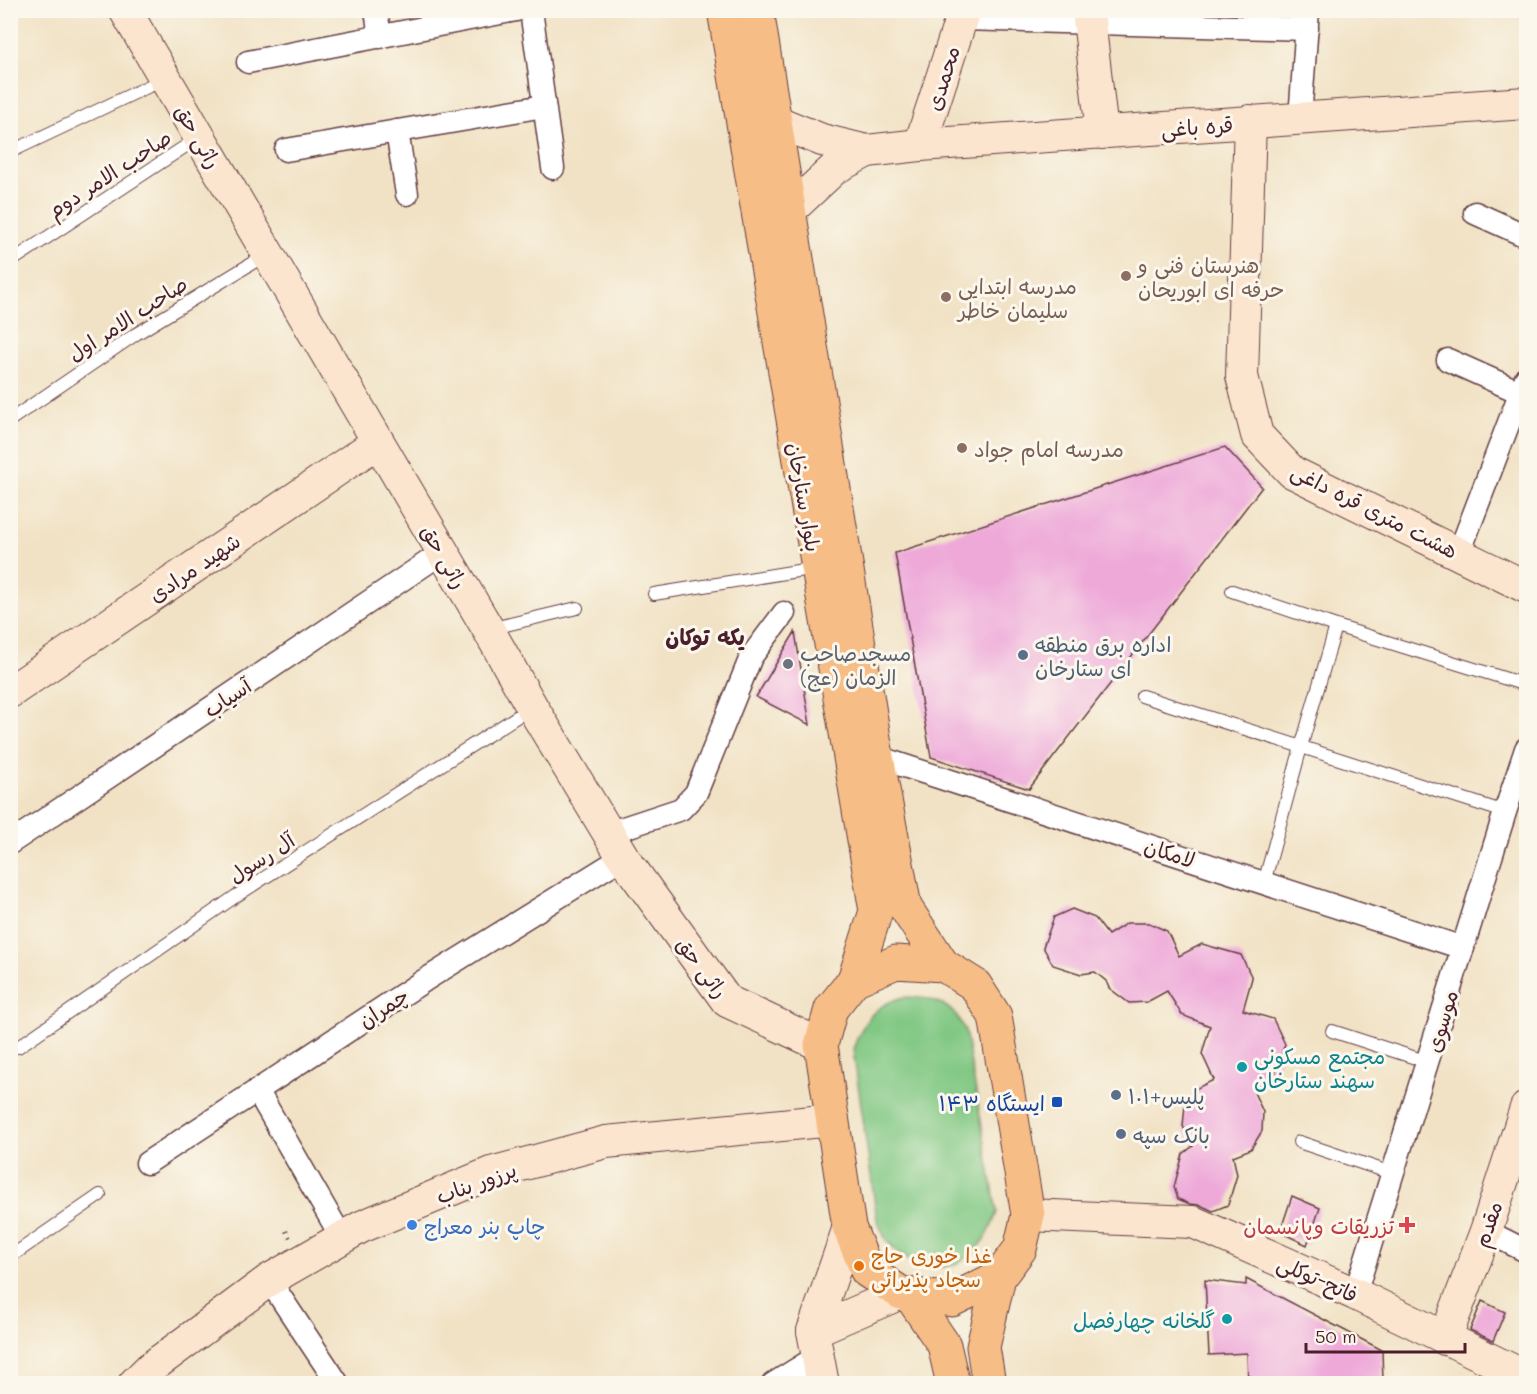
<svg xmlns="http://www.w3.org/2000/svg" width="1537" height="1394" font-family="Mali,'Playpen Sans Arabic',sans-serif">
<rect width="100%" height="100%" fill="#fbf7ec"/>
<filter id="ink" filterUnits="userSpaceOnUse"><feTurbulence type="fractalNoise" baseFrequency=".0167" numOctaves="2"/><feDisplacementMap in="SourceGraphic" scale="12" xChannelSelector="R" yChannelSelector="G"/><feConvolveMatrix kernelMatrix="1 2 1 2 8 2 1 2 1" color-interpolation-filters="sRGB"/></filter>
<filter id="wash" filterUnits="userSpaceOnUse"><feTurbulence type="fractalNoise" baseFrequency=".008" numOctaves="4" result="noise"/><feDisplacementMap in="SourceGraphic" scale="24" xChannelSelector="R" yChannelSelector="G"/><feGaussianBlur stdDeviation="1.35" result="paint"/><feColorMatrix in="noise" values="0 0 0 0 0 0 0 0 0 0 0 0 0 0 0 0 0 1.4 0 .05"/><feComposite in="paint" operator="in"/></filter>
<g filter="url(#wash)">
<rect width="100%" height="100%" fill="#f1e2c5"/>
<!-- green -->
<path fill="#81c883" stroke="#667457" stroke-width="1.5" d="M904,997C932,997 952,1002 965,1030L997,1212C992,1226 986,1242 974,1252C945,1278 910,1268 887,1241C883,1235 880,1226 877,1219L853,1049C863,1022 874,1004 904,997Z"/>
<g id="blocks">
<!-- building -->
<g fill="#eea9d9">
<polygon points="1225,447 1262,487 1029,789 931,757 895,553"/>
<polygon points="795,632 810,725 756,697"/>
<polygon points="1072,909 1095,918 1108,935 1127,923 1149,923 1167,931 1179,956 1202,944 1241,955 1252,978 1243,1010 1273,1019 1285,1044 1272,1081 1253,1090 1263,1112 1262,1131 1251,1149 1233,1156 1237,1175 1228,1205 1213,1211 1200,1205 1190,1204 1178,1199 1174,1187 1183,1154 1193,1146 1183,1126 1185,1105 1197,1088 1214,1080 1202,1054 1210,1026 1182,1015 1167,991 1147,1002 1129,1003 1109,988 1106,981 1095,972 1081,974 1053,965 1043,947 1054,917"/>
<polygon points="1292,1196 1320,1208 1307,1245 1280,1232"/>
<polygon points="1246,1279 1382,1350 1383,1383 1248,1383 1247,1353 1209,1355 1205,1280 1246,1285"/>
<polygon points="1482,1301 1505,1312 1493,1341 1470,1330"/>
</g>
</g>
</g>
<g filter="url(#ink)">
<use href="#blocks" fill-opacity="0" stroke="#633c42" stroke-width="1.5"/>
<g fill="none" stroke-linecap="round" stroke-linejoin="round">
<defs>
<g id="lane">
<polyline points="10,152 164,79"/>
<polyline points="10,262 198,138"/>
<polyline points="10,420 136,334 267,254"/>
<polyline points="1232,591 1336,626 1526,685"/>
<polyline points="654,594 816,568"/>
<polyline points="489,629 577,608"/>
<polyline points="1142,696 1505,812"/>
<polyline points="1264,883 1301,747 1336,626"/>
<polyline points="1332,1031 1428,1062"/>
<polyline points="18,1047 236,896 532,707"/>
<polyline points="1299,1142 1394,1174"/>
<polyline points="10,1257 100,1195"/>
</g>
<g id="street">
<polyline points="376,10 380,37"/>
<polyline points="531,10 553,168"/>
<polyline points="961,19 1307,29"/>
<polyline points="248,62 516,10"/>
<polyline points="1300,118 1308,10"/>
<polyline points="397,131 407,194"/>
<polyline points="286,150 544,106"/>
<polyline points="1475,213 1526,236"/>
<polyline points="1448,360 1526,395"/>
<polyline points="1459,553 1526,378"/>
<polyline points="877,757 1463,948"/>
<polyline points="608,833 681,809 696,793 751,657 784,613"/>
<polyline points="10,843 443,552"/>
<polyline points="257,1090 342,1238"/>
<polyline points="147,1163 425,980 623,857"/>
<polyline points="1486,1231 1526,1251"/>
<polyline points="269,1280 338,1384"/>
<polyline points="1355,1294 1505,812 1526,749"/>
<polyline points="773,1384 818,1356"/>
</g>
<g id="secondary">
<polyline points="125,10 488,629 532,707 623,857 727,1001 821,1045"/>
<polyline points="1088,10 1102,133"/>
<polyline points="1250,121 1242,376 1257,435 1292,472 1526,587"/>
<polyline points="753,124 775,121 822,140 867,151"/>
<polyline points="920,145 964,10"/>
<polyline points="768,214 790,210 835,168 867,151 920,145 1526,103"/>
<polyline points="10,692 378,442"/>
<polyline points="1028,1215 1193,1222 1355,1294 1526,1377"/>
<polyline points="849,1227 813,1331 901,1293"/>
<polyline points="813,1331 823,1384"/>
<polyline points="1445,1339 1486,1231 1526,1108"/>
<polyline points="134,1384 149,1369 269,1280 361,1227 491,1173 606,1142 833,1120"/>
</g>
<g id="primary">
<polyline points="724,10 876,911 854,980"/>
<polyline points="757,10 877,757 905,907 943,965"/>
<polygon points="896,962 943,965 975,985 995,1016 1028,1215 1020,1249 999,1277 952,1300 901,1293 867,1271 849,1227 821,1045 831,1009 854,980"/>
<polyline points="910,1295 944,1345 953,1384"/>
<polyline points="989,1384 983,1347 999,1277"/>
</g>
</defs>
<!-- lane casing -->
<use href="#lane" stroke="#633c42" stroke-width="14"/>
<!-- street casing -->
<use href="#street" stroke="#633c42" stroke-width="25"/>
<!-- secondary casing -->
<use href="#secondary" stroke="#633c42" stroke-width="34"/>
<!-- primary casing -->
<use href="#primary" stroke="#633c42" stroke-width="35"/>
<!-- path -->
<polyline stroke="#633c42" stroke-width="4" stroke-dasharray="1.5 4.5" stroke-linecap="butt" points="286,1231 291,1240"/>
<!-- lane -->
<use href="#lane" stroke="#fff" stroke-width="12"/>
<!-- street -->
<use href="#street" stroke="#fff" stroke-width="22"/>
<!-- secondary -->
<use href="#secondary" stroke="#fbe5cf" stroke-width="32"/>
<!-- primary -->
<use href="#primary" stroke="#f6be86" stroke-width="33"/>
</g>
</g>
<!-- markers -->
<g fill="#8d6e63" stroke="#fbf7ec" stroke-width="2">
<circle cx="1126" cy="276" r="6"/>
<circle cx="946" cy="297" r="6"/>
<circle cx="962" cy="448" r="6"/>
</g>
<g fill="#5c6f8a" stroke="#fbf7ec" stroke-width="2">
<circle cx="1023" cy="655" r="6"/>
<circle cx="1116" cy="1095" r="6"/>
<circle cx="1121" cy="1134" r="6"/>
</g>
<circle fill="#6b7280" stroke="#fbf7ec" stroke-width="2" cx="788" cy="664" r="6"/>
<g fill="#0f9aa8" stroke="#fbf7ec" stroke-width="2">
<circle cx="1242" cy="1067" r="6"/>
<circle cx="1227" cy="1319" r="6"/>
</g>
<rect fill="#1a4fb4" stroke="#fbf7ec" stroke-width="2" x="1051" y="1096" width="12" height="12" rx="3"/>
<circle fill="#3f7fe0" stroke="#fbf7ec" stroke-width="2" cx="412" cy="1225" r="6"/>
<path fill="#e0444e" stroke="#fbf7ec" stroke-width="2" d="M1404 1216h6v6h6v6h-6v6h-6v-6h-6v-6h6z"/>
<circle fill="#e8710a" stroke="#fbf7ec" stroke-width="2" cx="859" cy="1266" r="6"/>
<g text-anchor="middle" dominant-baseline="central" stroke-width="6" stroke-linejoin="round" paint-order="stroke">
<!-- street labels -->
<g font-size="21" fill="#4a1f2b" stroke="#fbf7ec">
<text transform="translate(942 78) rotate(-72)">محمدی</text>
<text transform="translate(1197 126) rotate(-4)">قره باغی</text>
<text transform="translate(199 136) rotate(60)">راثی حق</text>
<text transform="translate(109 173) rotate(-33)">صاحب الامر دوم</text>
<text transform="translate(127 318) rotate(-33)">صاحب الامر اول</text>
<text transform="translate(805 497) rotate(80)">بلوار ستارخان</text>
<text transform="translate(1375 510) rotate(27)">هشت متری قره داغی</text>
<text transform="translate(445 556) rotate(60)">راثی حق</text>
<text transform="translate(194 567) rotate(-34)">شهید مرادی</text>
<text transform="translate(227 697) rotate(-34)">آسیاب</text>
<text transform="translate(1170 852) rotate(18)">لامکان</text>
<text transform="translate(261 857) rotate(-33)">آل رسول</text>
<text transform="translate(703 967) rotate(53)">راثی حق</text>
<text transform="translate(383 1007) rotate(-33)">چمران</text>
<text transform="translate(1441 1021) rotate(-73)">موسوی</text>
<text transform="translate(476 1182) rotate(-20)">پرزور بناب</text>
<text transform="translate(1487 1224) rotate(-71)">مقدم</text>
<text transform="translate(1318 1278) rotate(24)">فاتح-توکلی</text>
</g>
<!-- education labels -->
<g font-size="21" fill="#785e54" stroke="#fbf7ec" text-anchor="start">
<text x="1138" y="264">هنرستان فنی و<tspan x="1138" dy="24">حرفه ای ابوریحان</tspan></text>
<text x="958" y="285">مدرسه ابتدایی<tspan x="958" dy="24">سلیمان خاطر</tspan></text>
<text x="974" y="448">مدرسه امام جواد</text>
</g>
<!-- service labels -->
<g font-size="21" fill="#4e5e75" stroke="#fbf7ec" text-anchor="start">
<text x="1035" y="643">اداره برق منطقه<tspan x="1035" dy="24">ای ستارخان</tspan></text>
<text x="1128" y="1095">پلیس+۱۰۱</text>
<text x="1133" y="1134">بانک سپه</text>
</g>
<!-- worship labels -->
<g font-size="21" fill="#5b616d" stroke="#fbf7ec" text-anchor="start">
<text x="800" y="652">مسجدصاحب<tspan x="800" dy="24">الزمان (عج)</tspan></text>
</g>
<!-- culture labels -->
<g font-size="21" fill="#0d838f" stroke="#fbf7ec" text-anchor="start">
<text x="1254" y="1055">مجتمع مسکونی<tspan x="1254" dy="24">سهند ستارخان</tspan></text>
<text x="1215" y="1319" text-anchor="end">گلخانه چهارفصل</text>
</g>
<!-- transit labels -->
<g font-size="21" fill="#164399" stroke="#fbf7ec" text-anchor="end">
<text x="1045" y="1102">ایستگاه ۱۴۳</text>
</g>
<!-- shop labels -->
<g font-size="21" fill="#366cbe" stroke="#fbf7ec" text-anchor="start">
<text x="424" y="1225">چاپ بنر معراج</text>
</g>
<!-- health labels -->
<g font-size="21" fill="#be3a42" stroke="#fbf7ec" text-anchor="end">
<text x="1394" y="1225">تزریقات وپانسمان</text>
</g>
<!-- food labels -->
<g font-size="21" fill="#c56008" stroke="#fbf7ec" text-anchor="start">
<text x="871" y="1254">غذا خوری حاج<tspan x="871" dy="24">سجاد پذیرائی</tspan></text>
</g>
<!-- neighbourhood labels -->
<g font-size="22" font-weight="bold" fill="#4a1f2b" stroke="#fbf7ec">
<text x="705" y="636">یکه توکان</text>
</g>
</g>
<!-- margin -->
<rect width="1537" height="1394" fill="none" stroke="#fbf7ec" stroke-width="36"/>
<!-- scale -->
<path d="M1306 1343v9h159v-9" fill="none" stroke="#4a1f2b" stroke-width="3"/>
<text x="1315" y="1343" font-size="18" fill="#4a1f2b" stroke="#fbf7ec" stroke-width="4.5" paint-order="stroke">50 m</text>
</svg>
